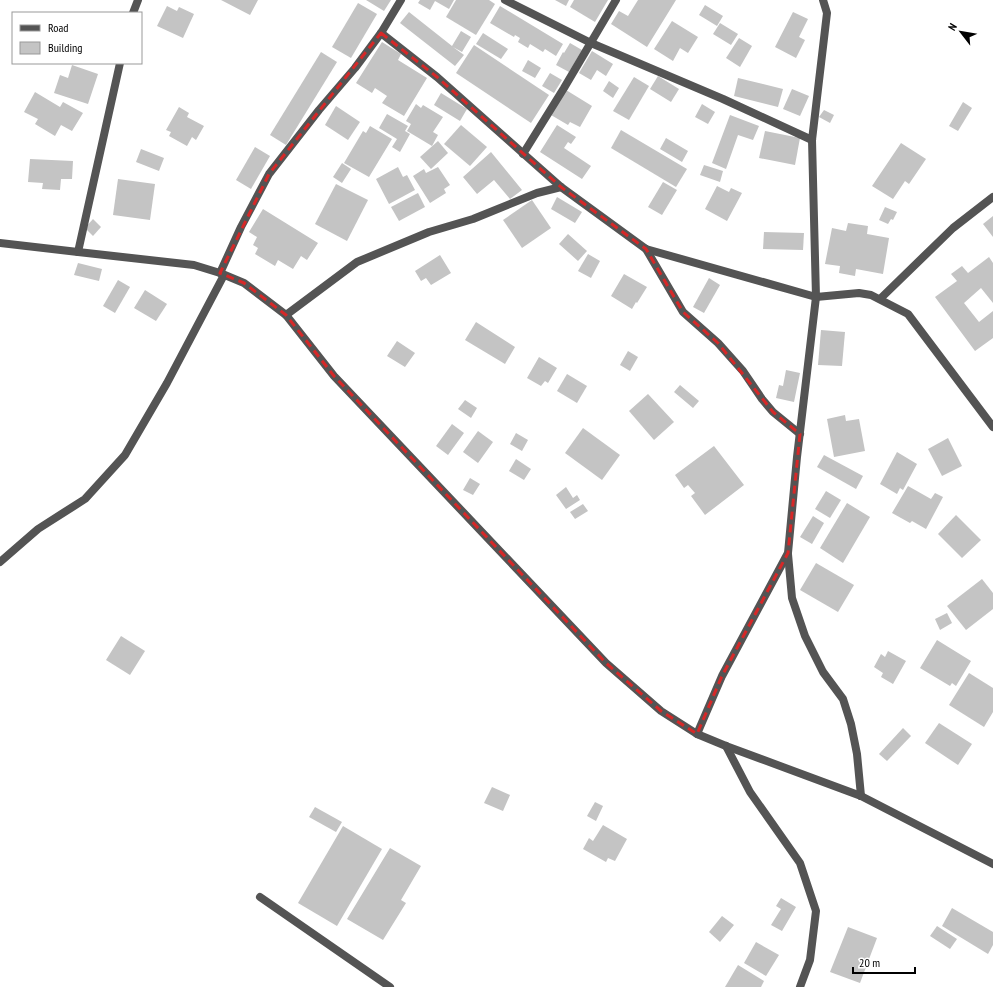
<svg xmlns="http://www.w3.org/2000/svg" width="993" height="987" font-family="'PT Sans Narrow',sans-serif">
<rect width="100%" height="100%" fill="#fff"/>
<!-- building -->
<g fill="#c4c4c4">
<polygon points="221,0 258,0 250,15"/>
<polygon points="366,0 391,0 384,11"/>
<polygon points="420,0 454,0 449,9 435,1 430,10 418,3"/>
<polygon points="456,0 489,0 495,4 476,35 446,17"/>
<polygon points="555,0 569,0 566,6"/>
<polygon points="574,0 608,0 595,22 570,7"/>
<polygon points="638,0 676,0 647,47 611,24 619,11 628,16"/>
<polygon points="358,3 377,14 351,58 332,47"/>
<polygon points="705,5 723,16 717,26 699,15"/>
<polygon points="167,6 177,11 179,7 194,14 183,38 157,26"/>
<polygon points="500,6 563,44 556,56 545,49 543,52 530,44 528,48 518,42 520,38 515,35 514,37 490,23"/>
<polygon points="409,12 452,46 461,31 471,37 462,52 453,47 464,55 455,66 400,23"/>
<polygon points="793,12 808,19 799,37 805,40 796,58 775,47"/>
<polygon points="672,21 698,37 688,53 680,48 673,61 654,49"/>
<polygon points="720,23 738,34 731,45 713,34"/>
<polygon points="483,33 508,49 501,59 476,44"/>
<polygon points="739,38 752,46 740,67 726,58"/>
<polygon points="382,42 401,54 398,60 427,78 404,116 382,103 387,96 375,88 372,93 356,83"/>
<polygon points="570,43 582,50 569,72 556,65 563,52 564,53"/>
<polygon points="474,45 549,95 531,123 456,73"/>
<polygon points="592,51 613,64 606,76 597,70 591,80 579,73"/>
<polygon points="321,52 337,62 286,145 270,135"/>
<polygon points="528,60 541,68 535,78 522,71"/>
<polygon points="72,65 98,74 88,104 54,93 60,75 68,78"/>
<polygon points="550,73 562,80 554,93 542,86"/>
<polygon points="658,76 679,89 671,102 650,89"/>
<polygon points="634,77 649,86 629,120 613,111"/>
<polygon points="738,78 783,89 778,107 734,96"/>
<polygon points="609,81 619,88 613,98 603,91"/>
<polygon points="792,89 809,96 800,116 783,109"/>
<polygon points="566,90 592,106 580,127 570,122 568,125 551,115"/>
<polygon points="35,92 60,107 63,102 83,113 72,131 61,125 55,136 35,124 38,119 24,112"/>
<polygon points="441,93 467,109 460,121 434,105"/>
<polygon points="963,102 972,108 958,131 949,126"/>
<polygon points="416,104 421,108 423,105 443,117 433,132 438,135 432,146 407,131 411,124 406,121"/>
<polygon points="702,104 715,112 708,124 695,117"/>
<polygon points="336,106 360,122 348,140 325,125"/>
<polygon points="179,107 189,113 187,117 204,126 196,140 192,137 187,146 169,136 171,132 166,130"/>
<polygon points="824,110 834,115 830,123 819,117"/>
<polygon points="387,114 408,126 405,131 410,134 400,152 392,147 397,139 379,128"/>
<polygon points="730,115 759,126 753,140 738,135 726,169 712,163"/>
<polygon points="461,125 487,147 470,166 444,144"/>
<polygon points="557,125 576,137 571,144 568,142 564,148 591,166 582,179 540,152"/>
<polygon points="370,126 392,139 369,177 344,163 363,131 366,133"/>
<polygon points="621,130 687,169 676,187 611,148"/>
<polygon points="765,131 800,138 795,165 759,158"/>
<polygon points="666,138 688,151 682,162 660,149"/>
<polygon points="438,141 448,153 431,169 420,157"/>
<polygon points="901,143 926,159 909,184 905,181 893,199 872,186"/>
<polygon points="255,147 270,156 251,189 236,180"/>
<polygon points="141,149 164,158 159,171 136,162"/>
<polygon points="491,152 522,190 510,199 494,180 477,194 463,177"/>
<polygon points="30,159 73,161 72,179 61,179 60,190 42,189 43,183 28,182"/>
<polygon points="342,163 351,169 342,183 333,177"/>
<polygon points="704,165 723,171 720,182 700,175"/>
<polygon points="398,167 403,177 407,175 415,190 389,204 376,179"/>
<polygon points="438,167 450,185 444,189 446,193 430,203 413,176 424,169 426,173"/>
<polygon points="118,179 155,184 150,220 113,215"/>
<polygon points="663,182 677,190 662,215 648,207"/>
<polygon points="336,184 368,200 347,241 315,224"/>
<polygon points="717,186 729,192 731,188 742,193 727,221 705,209"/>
<polygon points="418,193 425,207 399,221 391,207"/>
<polygon points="557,197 582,212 575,223 551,209"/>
<polygon points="532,200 551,228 522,248 503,220"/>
<polygon points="885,207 897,212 893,220 891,219 888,224 879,220"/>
<polygon points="263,209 318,243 307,260 301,256 293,269 278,260 275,266 255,254 258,248 253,245 257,237 249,232"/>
<polygon points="993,216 993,237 983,224"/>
<polygon points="93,219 101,227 93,236 85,228"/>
<polygon points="848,223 868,226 867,234 889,238 883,274 856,269 855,276 839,273 840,266 825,264 832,228 846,231"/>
<polygon points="764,232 804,233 803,250 763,249"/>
<polygon points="568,234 587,251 578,261 559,244"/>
<polygon points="588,254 600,261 591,278 578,271"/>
<polygon points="440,255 451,273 431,285 426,278 421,281 415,271"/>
<polygon points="989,257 993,263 993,303 981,288 964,303 979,322 993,311 993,338 975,351 935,297 957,281 951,274 962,266 968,273"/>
<polygon points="78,263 102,269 99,281 74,275"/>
<polygon points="624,274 647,287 637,303 636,302 632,309 611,296"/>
<polygon points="709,278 720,285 704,313 693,307"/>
<polygon points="118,280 130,287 115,313 103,306"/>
<polygon points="145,290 167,304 156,321 134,308"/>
<polygon points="476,322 515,347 505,364 465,340"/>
<polygon points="821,330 845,332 842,366 818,365"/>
<polygon points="397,341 415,353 405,367 387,356"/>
<polygon points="628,351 638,357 630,371 620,365"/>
<polygon points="539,357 557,368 548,383 545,381 541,386 527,378"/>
<polygon points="786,370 800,373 794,402 776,398 779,385 783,386"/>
<polygon points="567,374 587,386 577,403 557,391"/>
<polygon points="680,385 699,401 693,408 674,392"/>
<polygon points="648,394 674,422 654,440 629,411"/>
<polygon points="465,400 477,408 471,418 458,409"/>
<polygon points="845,415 846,421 859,419 865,451 834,457 827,419"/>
<polygon points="452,424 464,433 448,455 436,446"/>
<polygon points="583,428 620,455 602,480 565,453"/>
<polygon points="478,431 493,442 478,463 463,452"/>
<polygon points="516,433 528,440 522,451 510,444"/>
<polygon points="948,438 962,466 942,476 928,449"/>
<polygon points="714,446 744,485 705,515 691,496 695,493 688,485 684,488 675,475"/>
<polygon points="897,452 917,464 903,490 900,488 897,494 880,484"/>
<polygon points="824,455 863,476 856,489 817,467"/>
<polygon points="516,459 531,469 524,480 509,471"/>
<polygon points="470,478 480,484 473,495 463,490"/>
<polygon points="908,486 931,499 935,493 943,497 926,529 912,521 910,523 892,513"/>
<polygon points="566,487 573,498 577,495 580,500 566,509 556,495"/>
<polygon points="826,491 841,500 830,518 815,509"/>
<polygon points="847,503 870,517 843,563 820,548"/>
<polygon points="583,504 588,511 575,519 570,512"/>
<polygon points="956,515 981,540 962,558 938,534"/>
<polygon points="813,516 824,523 812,544 800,537"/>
<polygon points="816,563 854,585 838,612 800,590"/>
<polygon points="982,579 993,593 993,609 966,630 947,606"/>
<polygon points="947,613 952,623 940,630 935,619"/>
<polygon points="121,636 145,651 130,675 106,660"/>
<polygon points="937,640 971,661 956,686 952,683 950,686 920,668"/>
<polygon points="888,651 906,661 893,684 881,677 883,673 874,667 881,654 885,657"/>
<polygon points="969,673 993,688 993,712 984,727 949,705"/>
<polygon points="939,723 972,744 958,765 925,743"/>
<polygon points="903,728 911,736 887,761 879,754"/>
<polygon points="492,787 510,795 503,811 484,803"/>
<polygon points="595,802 603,806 596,821 587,816"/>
<polygon points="315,807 342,822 336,832 309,817"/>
<polygon points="603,825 627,839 615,861 608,858 606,862 583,849 589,838 593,841"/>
<polygon points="343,826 382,849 337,926 298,903"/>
<polygon points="390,848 421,866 401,900 406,903 383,940 347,919"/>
<polygon points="781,898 796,907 782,931 771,925 781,909 776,906"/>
<polygon points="952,908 993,932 993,945 988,954 942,926"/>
<polygon points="722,916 734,925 720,942 709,932"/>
<polygon points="937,926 957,939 950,949 930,936"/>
<polygon points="848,927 877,938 860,983 830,972"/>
<polygon points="756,942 779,955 766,976 744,963"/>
<polygon points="738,965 764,981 761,987 725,987"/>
</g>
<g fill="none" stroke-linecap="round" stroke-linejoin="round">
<!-- service -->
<polyline stroke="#545454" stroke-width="8" points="260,897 390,987"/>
<!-- minor -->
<g stroke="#545454" stroke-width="8">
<polyline points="505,0 591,43 723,99 812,140"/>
<polyline points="133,13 138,0"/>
<polyline points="381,33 437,77 561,187 646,249 816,297 859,293 871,295 908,314 993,427"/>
<polyline points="523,154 564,88 616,0"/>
<polyline points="646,249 683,312 718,343 743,371 762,399 773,412 800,434"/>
<polyline points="78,252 120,63"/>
<polyline points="220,273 241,227 269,174 319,110 355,68 381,33 401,0"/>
<polyline points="880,299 953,228 993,197"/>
<polyline points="286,315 357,262 429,232 473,219 537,193 561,187"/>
<polyline points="788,554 792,598 805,636 823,672 843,699 851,724 857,754 861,796"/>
<polyline points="0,562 38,529 85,499 125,455 167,383 224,275"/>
<polyline points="697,734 722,676 788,553 797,457 816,297 812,140 827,13 823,0"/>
<polyline points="726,746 750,792 800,863 816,911 810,960 800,987"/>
</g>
<!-- tertiary -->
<polyline stroke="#545454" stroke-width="8" points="0,243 78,252 194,265 220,273 244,283 286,315 334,376 606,663 661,711 697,734 726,746 861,796 993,864"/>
</g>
<!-- marked area -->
<path fill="none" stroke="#d62828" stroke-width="3" stroke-dasharray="8 5" stroke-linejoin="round" d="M381,33L437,77L561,187L646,249L683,312L718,343L773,412L800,434L788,553L722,676L697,734L661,711L606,663L334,376L286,315L244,283L220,273L269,174Z"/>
<!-- legend -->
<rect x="12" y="12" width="130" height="52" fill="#ffffff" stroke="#999999"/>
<rect x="20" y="25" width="20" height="6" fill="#545454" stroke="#999999"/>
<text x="48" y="32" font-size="12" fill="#000000">Road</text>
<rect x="20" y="42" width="20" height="12" fill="#c4c4c4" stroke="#999999"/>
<text x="48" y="52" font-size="12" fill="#000000">Building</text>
<!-- north arrow -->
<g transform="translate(961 32) rotate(301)" stroke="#ffffff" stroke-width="3" paint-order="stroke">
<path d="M0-3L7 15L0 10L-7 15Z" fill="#000000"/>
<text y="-6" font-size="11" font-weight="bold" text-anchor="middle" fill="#000000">N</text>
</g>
<!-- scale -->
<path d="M853 967v6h62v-6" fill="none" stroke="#000000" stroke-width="2"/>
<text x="859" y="967" font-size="12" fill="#000000" stroke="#ffffff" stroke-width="3" paint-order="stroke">20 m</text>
</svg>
